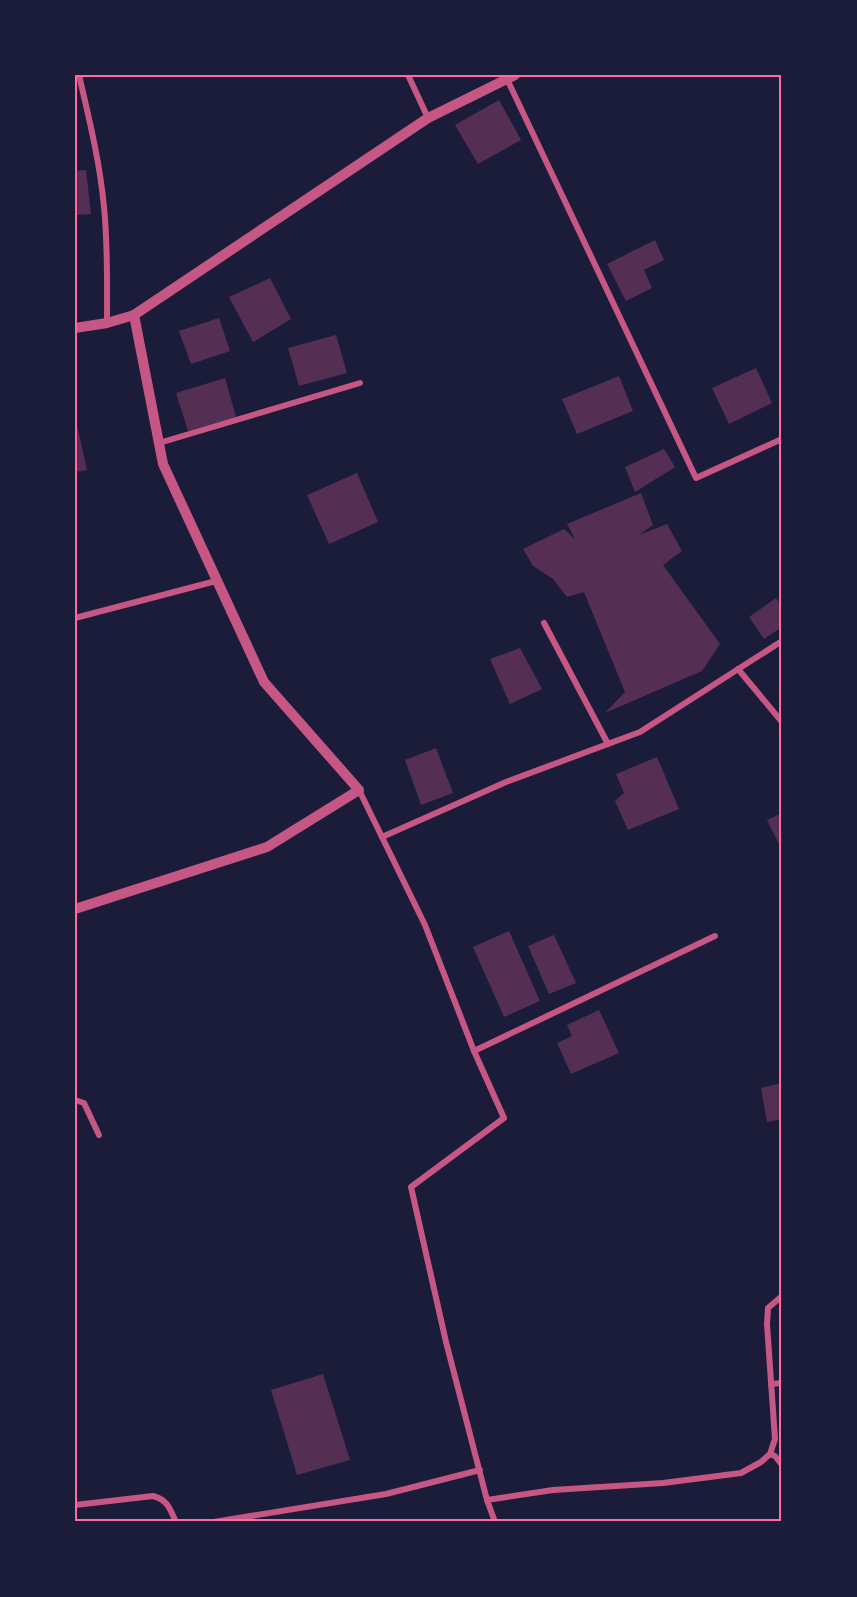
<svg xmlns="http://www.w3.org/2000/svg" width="857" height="1597" font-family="'Exo 2',sans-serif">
<rect width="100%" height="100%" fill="#1b1b3a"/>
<!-- building -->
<g fill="#542f53">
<polygon points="499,100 521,140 478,164 455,125"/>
<polygon points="86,170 91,214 75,215 75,171"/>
<polygon points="655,240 664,260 644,270 652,288 626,301 607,264"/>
<polygon points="270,278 291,319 253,342 229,297"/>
<polygon points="219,318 230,351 191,364 179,331"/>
<polygon points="336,335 347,373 299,386 288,348"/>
<polygon points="756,368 772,403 729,424 712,388"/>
<polygon points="619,376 633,411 577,434 562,399"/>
<polygon points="225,378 236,417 188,431 176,393"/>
<polygon points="75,416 87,470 75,472"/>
<polygon points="664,449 675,467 635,492 625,467"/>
<polygon points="357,473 378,522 329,544 307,495"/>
<polygon points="641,493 653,525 639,535 667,524 682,551 663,565 720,644 702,671 605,713 625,692 584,592 567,597 553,579 533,566 523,549 564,529 575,539 567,524"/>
<polygon points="776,598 782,606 782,627 764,639 749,617"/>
<polygon points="520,648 542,689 510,704 490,659"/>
<polygon points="436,748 453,793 421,805 405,760"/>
<polygon points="657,757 679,809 628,830 615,801 624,793 616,774"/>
<polygon points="782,813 782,850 767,820"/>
<polygon points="509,931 540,1001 504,1017 473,947"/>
<polygon points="554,935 576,983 549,994 528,946"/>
<polygon points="599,1010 619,1053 571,1074 557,1043 572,1036 567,1025"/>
<polygon points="782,1083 782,1119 767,1122 761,1088"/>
<polygon points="323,1374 350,1460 297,1475 271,1390"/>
</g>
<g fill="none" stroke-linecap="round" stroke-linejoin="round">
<!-- minor -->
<g stroke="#c65784" stroke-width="6">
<path d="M79,75C89,118 100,163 104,207C108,246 107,284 107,323"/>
<polyline points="408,75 428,118"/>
<polyline points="507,79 696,478 782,439"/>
<polyline points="159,443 360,383"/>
<polyline points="75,618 216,581"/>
<polyline points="544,623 608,744"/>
<polyline points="738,669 782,722"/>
<polyline points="359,790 425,925 474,1051 504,1118 411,1187 446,1342 487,1500 495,1522"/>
<polyline points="382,837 506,782 640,732 782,641"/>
<polyline points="474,1051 715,936"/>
<polyline points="75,1100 84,1103 99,1135"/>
<polyline points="771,1384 782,1383"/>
<polyline points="770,1454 775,1456 782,1465"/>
<polyline points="487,1500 553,1490 663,1483 741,1473 761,1462 770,1454 775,1439 767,1324 768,1308 782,1296"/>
<path d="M75,1505L153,1496C168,1500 170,1509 176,1522"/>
<polyline points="214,1522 386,1494 480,1470"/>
</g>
<!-- tertiary -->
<g stroke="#c65784" stroke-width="10">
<polyline points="75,328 107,323 134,315 428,118 515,75"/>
<polyline points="75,909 267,847 359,790 264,682 163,464 134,315"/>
</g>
</g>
<!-- border -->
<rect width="857" height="1597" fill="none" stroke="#1b1b3a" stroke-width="153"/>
<rect x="76" y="76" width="704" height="1444" fill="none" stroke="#ff6b9d" stroke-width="2"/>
</svg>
